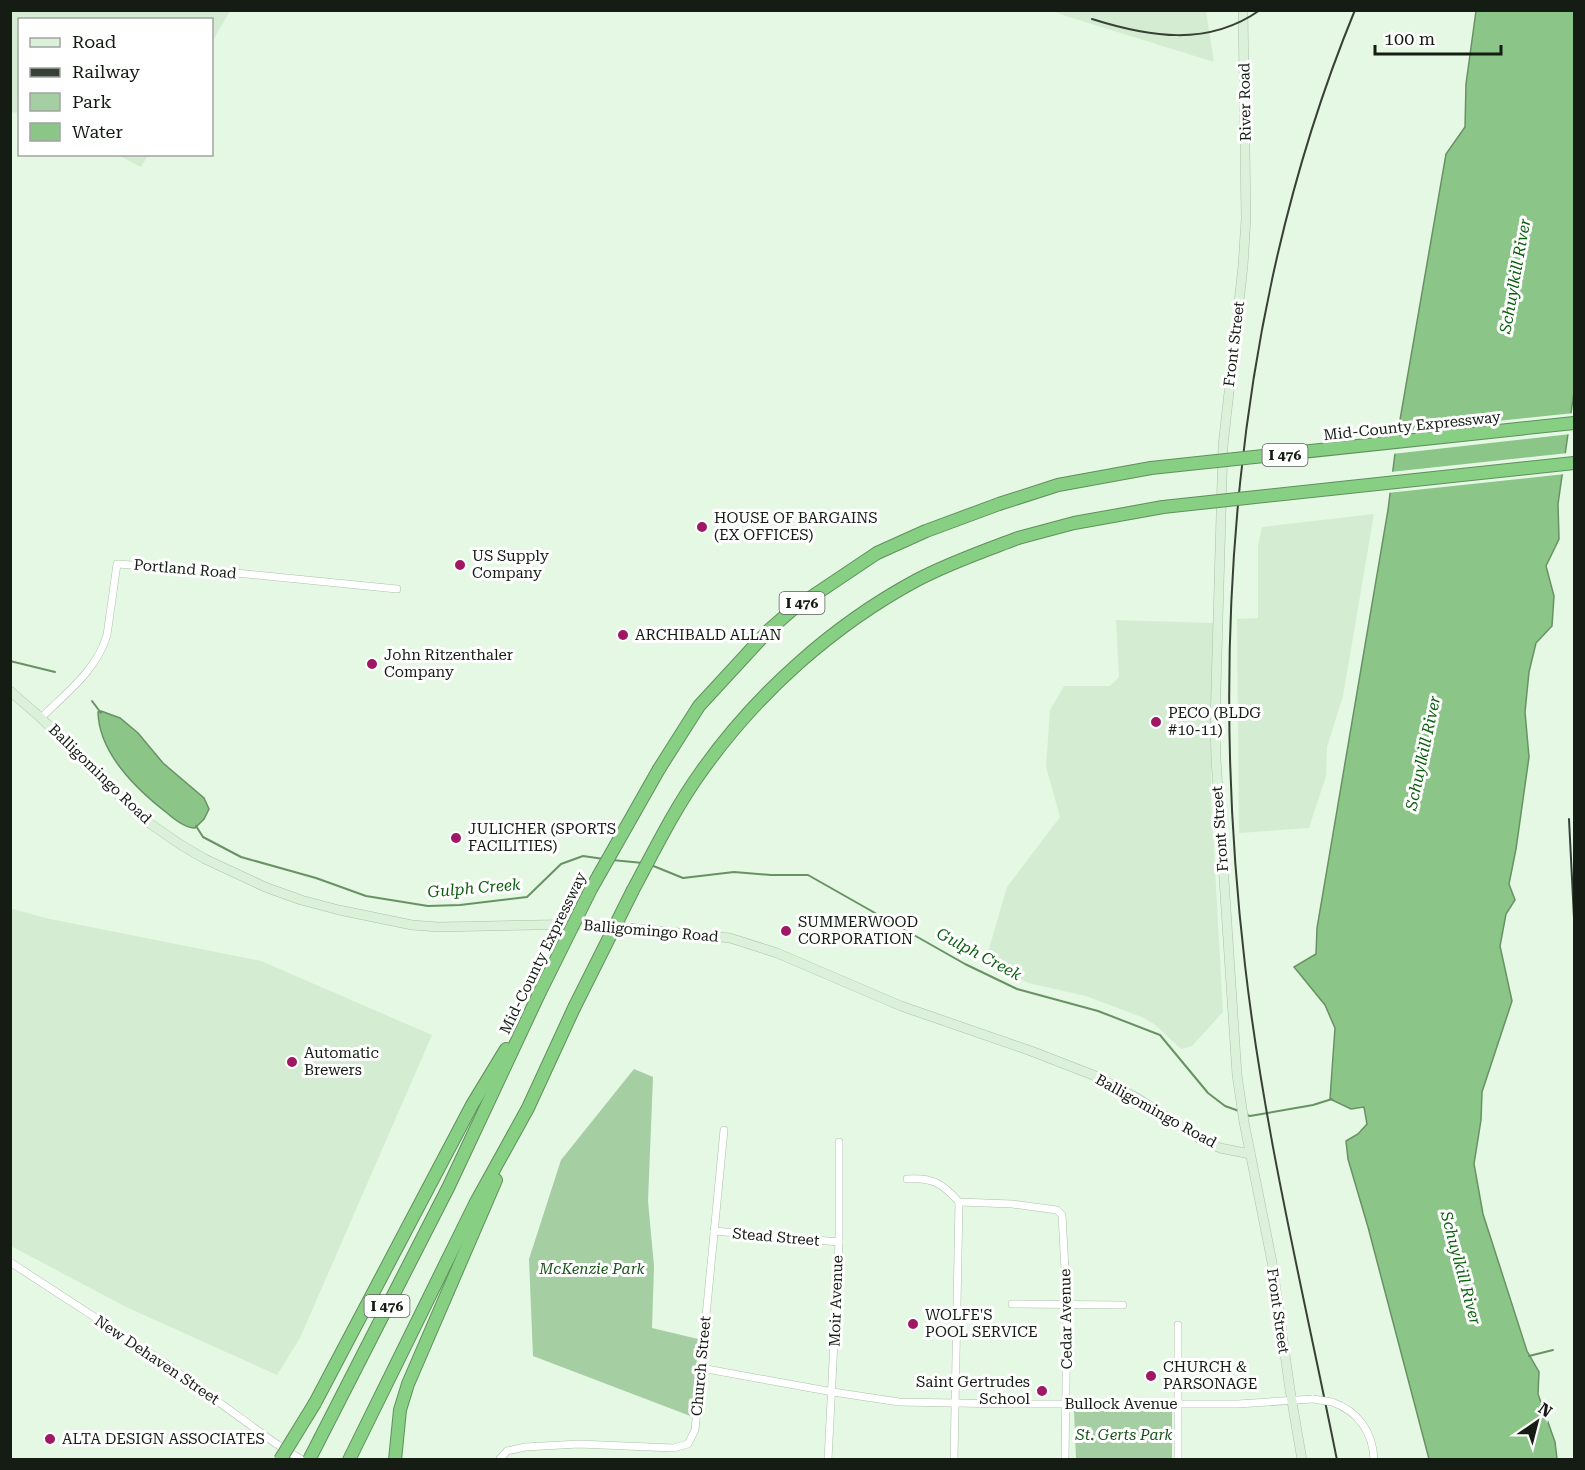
<svg xmlns="http://www.w3.org/2000/svg" width="1585" height="1470" font-family="'Roboto Serif',serif">
<rect width="100%" height="100%" fill="#e4f8e3"/>
<!-- built -->
<g fill="#d4edd2">
<polygon points="11,10 230,10 230,11 212,42 212,20 20,20 19,113 11,112"/>
<polygon points="1052,11 1206,11 1214,62 1066,16"/>
<polygon points="118,155 148,155 141,167"/>
<polygon points="1374,514 1343,696 1327,747 1326,776 1309,828 1239,833 1237,619 1258,618 1258,546 1262,527"/>
<polygon points="1116,620 1213,623 1211,797 1223,1012 1192,1046 1181,1049 1154,1024 1144,1018 1086,996 1028,983 986,959 1007,887 1060,817 1046,767 1050,710 1064,686 1110,686 1119,677"/>
<polygon points="10,908 45,918 261,961 432,1035 300,1338 277,1375 126,1307 11,1246"/>
</g>
<!-- green -->
<g fill="#a5cea2">
<polygon points="634,1069 653,1077 648,1201 654,1266 652,1328 698,1339 693,1417 533,1356 529,1259 561,1160"/>
<polygon points="1074,1411 1172,1411 1172,1459 1076,1459"/>
</g>
<!-- water -->
<g fill="#8bc587" stroke="#689264" stroke-width="1.5">
<polygon points="1476,11 1574,11 1574,392 1558,504 1559,539 1546,566 1554,596 1552,626 1536,643 1529,672 1525,712 1529,757 1516,849 1509,884 1515,900 1506,914 1500,946 1512,1001 1482,1092 1481,1120 1474,1164 1483,1214 1527,1351 1539,1372 1538,1394 1555,1442 1557,1459 1429,1459 1368,1227 1348,1159 1346,1141 1358,1134 1367,1124 1364,1107 1351,1109 1330,1099 1335,1028 1325,1005 1294,967 1316,954 1317,928 1388,510 1397,437 1446,154 1465,127 1466,84"/>
<path d="M101,711L120,718L138,733L163,763L204,798L209,809L204,819L195,828C185,828 175,820 167,813C136,789 99,753 98,712Z"/>
</g>
<!-- pier -->
<g fill="#e4f8e3">
<polygon points="1574,413 1571,434 1392,454 1395,432"/>
<polygon points="1568,453 1565,474 1387,493 1390,472"/>
</g>
<g fill="none" stroke-linecap="round" stroke-linejoin="round">
<!-- stream -->
<g stroke="#689264" stroke-width="2">
<polyline points="10,661 55,672"/>
<polyline points="92,701 101,713"/>
<polyline points="196,826 203,837 241,857 316,878 366,896 428,906 460,905 527,897 561,864 583,856 604,859"/>
<polyline points="612,860 643,863"/>
<polyline points="651,865 683,878 734,872 771,875 808,875 965,964 1017,989 1098,1011 1160,1035 1208,1093 1225,1106 1239,1111"/>
<polyline points="1247,1115 1250,1116 1313,1105 1332,1099"/>
<polyline points="1529,1356 1553,1350"/>
</g>
<defs>
<g id="street">
<path d="M41,718C66,693 97,670 107,635L117,564L206,570L397,589"/>
<path d="M907,1179C932,1177 942,1183 959,1202L1012,1204L1057,1210L1062,1215L1067,1306L1065,1460"/>
<polyline points="714,1231 839,1242"/>
<polyline points="10,1262 165,1363 275,1443 302,1460"/>
<polyline points="1012,1304 1123,1305"/>
<polyline points="701,1368 833,1392 899,1402 1011,1404 1238,1404 1313,1399"/>
<path d="M1332,1402C1358,1411 1373,1432 1374,1460"/>
<polyline points="499,1460 507,1451 525,1447 579,1444 673,1448 688,1444 695,1430 724,1130"/>
<polyline points="828,1460 839,1242 839,1142"/>
<polyline points="954,1460 959,1202"/>
<polyline points="1178,1460 1178,1325"/>
</g>
<g id="secondary">
<polyline points="1243,10 1246,218 1243,266 1223,446 1215,723 1216,759 1237,1075 1244,1122 1272,1262 1290,1390 1302,1460"/>
<polyline points="10,691 41,718 142,818 181,845 205,859 265,887 301,900 339,910 412,925 439,927 587,924 730,938 777,953 901,1006 1031,1051 1093,1075 1137,1098 1202,1140 1220,1148 1250,1154"/>
</g>
<g id="highway">
<polyline points="659,769 699,706 769,630 792,610 877,553 926,531 999,504"/>
<path d="M633,890C654,851 675,808 701,772C756,694 833,625 917,580C949,563 984,551 1018,538"/>
<polyline points="315,1403 472,1105 506,1049"/>
<polyline points="309,1460 449,1186 538,996"/>
<polyline points="349,1460 475,1204 528,1108 574,1008"/>
<polyline points="395,1460 400,1410 408,1384 496,1180"/>
</g>
</defs>
<!-- street casing -->
<use href="#street" stroke="#adc0ab" stroke-width="8"/>
<!-- secondary casing -->
<use href="#secondary" stroke="#adc0ab" stroke-width="10"/>
<!-- highway casing -->
<use href="#highway" stroke="#5f905c" stroke-width="14"/>
<!-- street -->
<use href="#street" stroke="#fff" stroke-width="7"/>
<!-- secondary -->
<use href="#secondary" stroke="#dbf1da" stroke-width="9"/>
<!-- highway -->
<use href="#highway" stroke="#87cf82" stroke-width="12"/>
<!-- rail -->
<g stroke="#384137" stroke-width="2">
<path d="M1092,19C1149,37 1208,47 1260,10"/>
<polyline points="1569,819 1574,918"/>
<path d="M1337,1460C1304,1295 1264,1131 1245,965C1208,648 1233,307 1355,10"/>
</g>
<defs>
<polyline id="street-bridge" points="1313,1399 1332,1402"/>
<g id="highway-bridge">
<polyline points="999,504 1058,485 1151,468 1574,423"/>
<polyline points="1018,538 1074,523 1163,507 1574,463"/>
<polyline points="538,996 591,889 659,769"/>
<polyline points="574,1008 633,890"/>
<polyline points="280,1460 315,1403"/>
</g>
</defs>
<!-- street-bridge casing -->
<use href="#street-bridge" stroke="#adc0ab" stroke-width="8" stroke-linecap="butt"/>
<!-- highway-bridge casing -->
<use href="#highway-bridge" stroke="#5f905c" stroke-width="14" stroke-linecap="butt"/>
<!-- street-bridge -->
<use href="#street-bridge" stroke="#fff" stroke-width="7"/>
<!-- highway-bridge -->
<use href="#highway-bridge" stroke="#87cf82" stroke-width="12"/>
</g>
<!-- markers -->
<g fill="#a01864" stroke="#fff" stroke-width="2">
<circle cx="702" cy="527" r="6"/>
<circle cx="460" cy="565" r="6"/>
<circle cx="623" cy="635" r="6"/>
<circle cx="372" cy="664" r="6"/>
<circle cx="1156" cy="722" r="6"/>
<circle cx="456" cy="838" r="6"/>
<circle cx="786" cy="931" r="6"/>
<circle cx="292" cy="1062" r="6"/>
<circle cx="913" cy="1324" r="6"/>
<circle cx="1151" cy="1376" r="6"/>
<circle cx="1042" cy="1391" r="6"/>
<circle cx="50" cy="1439" r="6"/>
</g>
<g text-anchor="middle" dominant-baseline="central" stroke-width="6" stroke-linejoin="round" paint-order="stroke">
<!-- shield labels -->
<g fill="#fff" stroke="#5b605a" stroke-width="1.5">
<rect x="1262.5" y="444" width="45" height="22" rx="4.5"/>
<rect x="779.5" y="592" width="45" height="22" rx="4.5"/>
<rect x="364.5" y="1295" width="45" height="22" rx="4.5"/>
</g>
<g font-size="14" font-weight="bold" fill="#151c14">
<text x="1285" y="455">I 476</text>
<text x="802" y="603">I 476</text>
<text x="387" y="1306">I 476</text>
</g>
<!-- street labels -->
<g font-size="15" fill="#151c14" stroke="#fff">
<text transform="translate(1245 102) rotate(-91)">River Road</text>
<text transform="translate(1234 344) rotate(-83)">Front Street</text>
<text transform="translate(1412 426) rotate(-6)">Mid-County Expressway</text>
<text transform="translate(185 569) rotate(5)">Portland Road</text>
<text transform="translate(100 774) rotate(44)">Balligomingo Road</text>
<text transform="translate(1220 829) rotate(-94)">Front Street</text>
<text transform="translate(651 931) rotate(5)">Balligomingo Road</text>
<text transform="translate(543 953) rotate(-64)">Mid-County Expressway</text>
<text transform="translate(1156 1111) rotate(29)">Balligomingo Road</text>
<text transform="translate(776 1237) rotate(5)">Stead Street</text>
<text transform="translate(836 1301) rotate(-88)">Moir Avenue</text>
<text transform="translate(1278 1311) rotate(82)">Front Street</text>
<text transform="translate(1066 1319) rotate(-91)">Cedar Avenue</text>
<text transform="translate(157 1360) rotate(34)">New Dehaven Street</text>
<text transform="translate(701 1366) rotate(-85)">Church Street</text>
<text x="1121" y="1404">Bullock Avenue</text>
</g>
<!-- poi labels -->
<g font-size="15" fill="#151c14" stroke="#fff" text-anchor="start">
<text x="714" y="518">HOUSE OF BARGAINS<tspan x="714" dy="17">(EX OFFICES)</tspan></text>
<text x="472" y="556">US Supply<tspan x="472" dy="17">Company</tspan></text>
<text x="635" y="635">ARCHIBALD ALLAN</text>
<text x="384" y="655">John Ritzenthaler<tspan x="384" dy="17">Company</tspan></text>
<text x="1168" y="713">PECO (BLDG<tspan x="1168" dy="17">#10-11)</tspan></text>
<text x="468" y="829">JULICHER (SPORTS<tspan x="468" dy="17">FACILITIES)</tspan></text>
<text x="798" y="922">SUMMERWOOD<tspan x="798" dy="17">CORPORATION</tspan></text>
<text x="304" y="1053">Automatic<tspan x="304" dy="17">Brewers</tspan></text>
<text x="925" y="1315">WOLFE'S<tspan x="925" dy="17">POOL SERVICE</tspan></text>
<text x="1163" y="1367">CHURCH &amp;<tspan x="1163" dy="17">PARSONAGE</tspan></text>
<text x="1030" y="1382" text-anchor="end">Saint Gertrudes<tspan x="1030" dy="17">School</tspan></text>
<text x="62" y="1439">ALTA DESIGN ASSOCIATES</text>
</g>
<!-- park labels -->
<g font-size="15" font-style="italic" fill="#195319" stroke="#fff">
<text x="592" y="1269">McKenzie Park</text>
<text x="1124" y="1435">St. Gerts Park</text>
</g>
<!-- water labels -->
<g font-size="16" font-style="italic" fill="#0a5f0d" stroke="#fff">
<text transform="translate(1515 276) rotate(-80)">Schuylkill River</text>
<text transform="translate(1423 753) rotate(-78)">Schuylkill River</text>
<text transform="translate(474 888) rotate(-5)">Gulph Creek</text>
<text transform="translate(979 954) rotate(28)">Gulph Creek</text>
<text transform="translate(1461 1268) rotate(75)">Schuylkill River</text>
</g>
</g>
<!-- border -->
<rect width="1585" height="1470" fill="none" stroke="#151c14" stroke-width="24"/>
<!-- legend -->
<rect x="18" y="18" width="195" height="138" fill="#ffffff" stroke="#a1a4a1" stroke-width="1.5"/>
<rect x="30" y="38" width="30" height="9" fill="#dbf1da" stroke="#a1a4a1" stroke-width="1.5"/>
<text x="72" y="48" font-size="18" fill="#151c14">Road</text>
<rect x="30" y="68" width="30" height="9" fill="#384137" stroke="#a1a4a1" stroke-width="1.5"/>
<text x="72" y="78" font-size="18" fill="#151c14">Railway</text>
<rect x="30" y="93" width="30" height="18" fill="#a5cea2" stroke="#a1a4a1" stroke-width="1.5"/>
<text x="72" y="108" font-size="18" fill="#151c14">Park</text>
<rect x="30" y="123" width="30" height="18" fill="#8bc587" stroke="#a1a4a1" stroke-width="1.5"/>
<text x="72" y="138" font-size="18" fill="#151c14">Water</text>
<!-- north arrow -->
<g transform="translate(1537 1422) rotate(35)" stroke="#ffffff" stroke-width="4.5" paint-order="stroke">
<path d="M0-4.5L10 22L0 15L-10 22Z" fill="#151c14"/>
<text y="-9" font-size="16" font-weight="bold" text-anchor="middle" fill="#151c14">N</text>
</g>
<!-- scale -->
<path d="M1375 45v9h126v-9" fill="none" stroke="#151c14" stroke-width="3"/>
<text x="1384" y="45" font-size="18" fill="#151c14" stroke="#ffffff" stroke-width="4.5" paint-order="stroke">100 m</text>
</svg>
